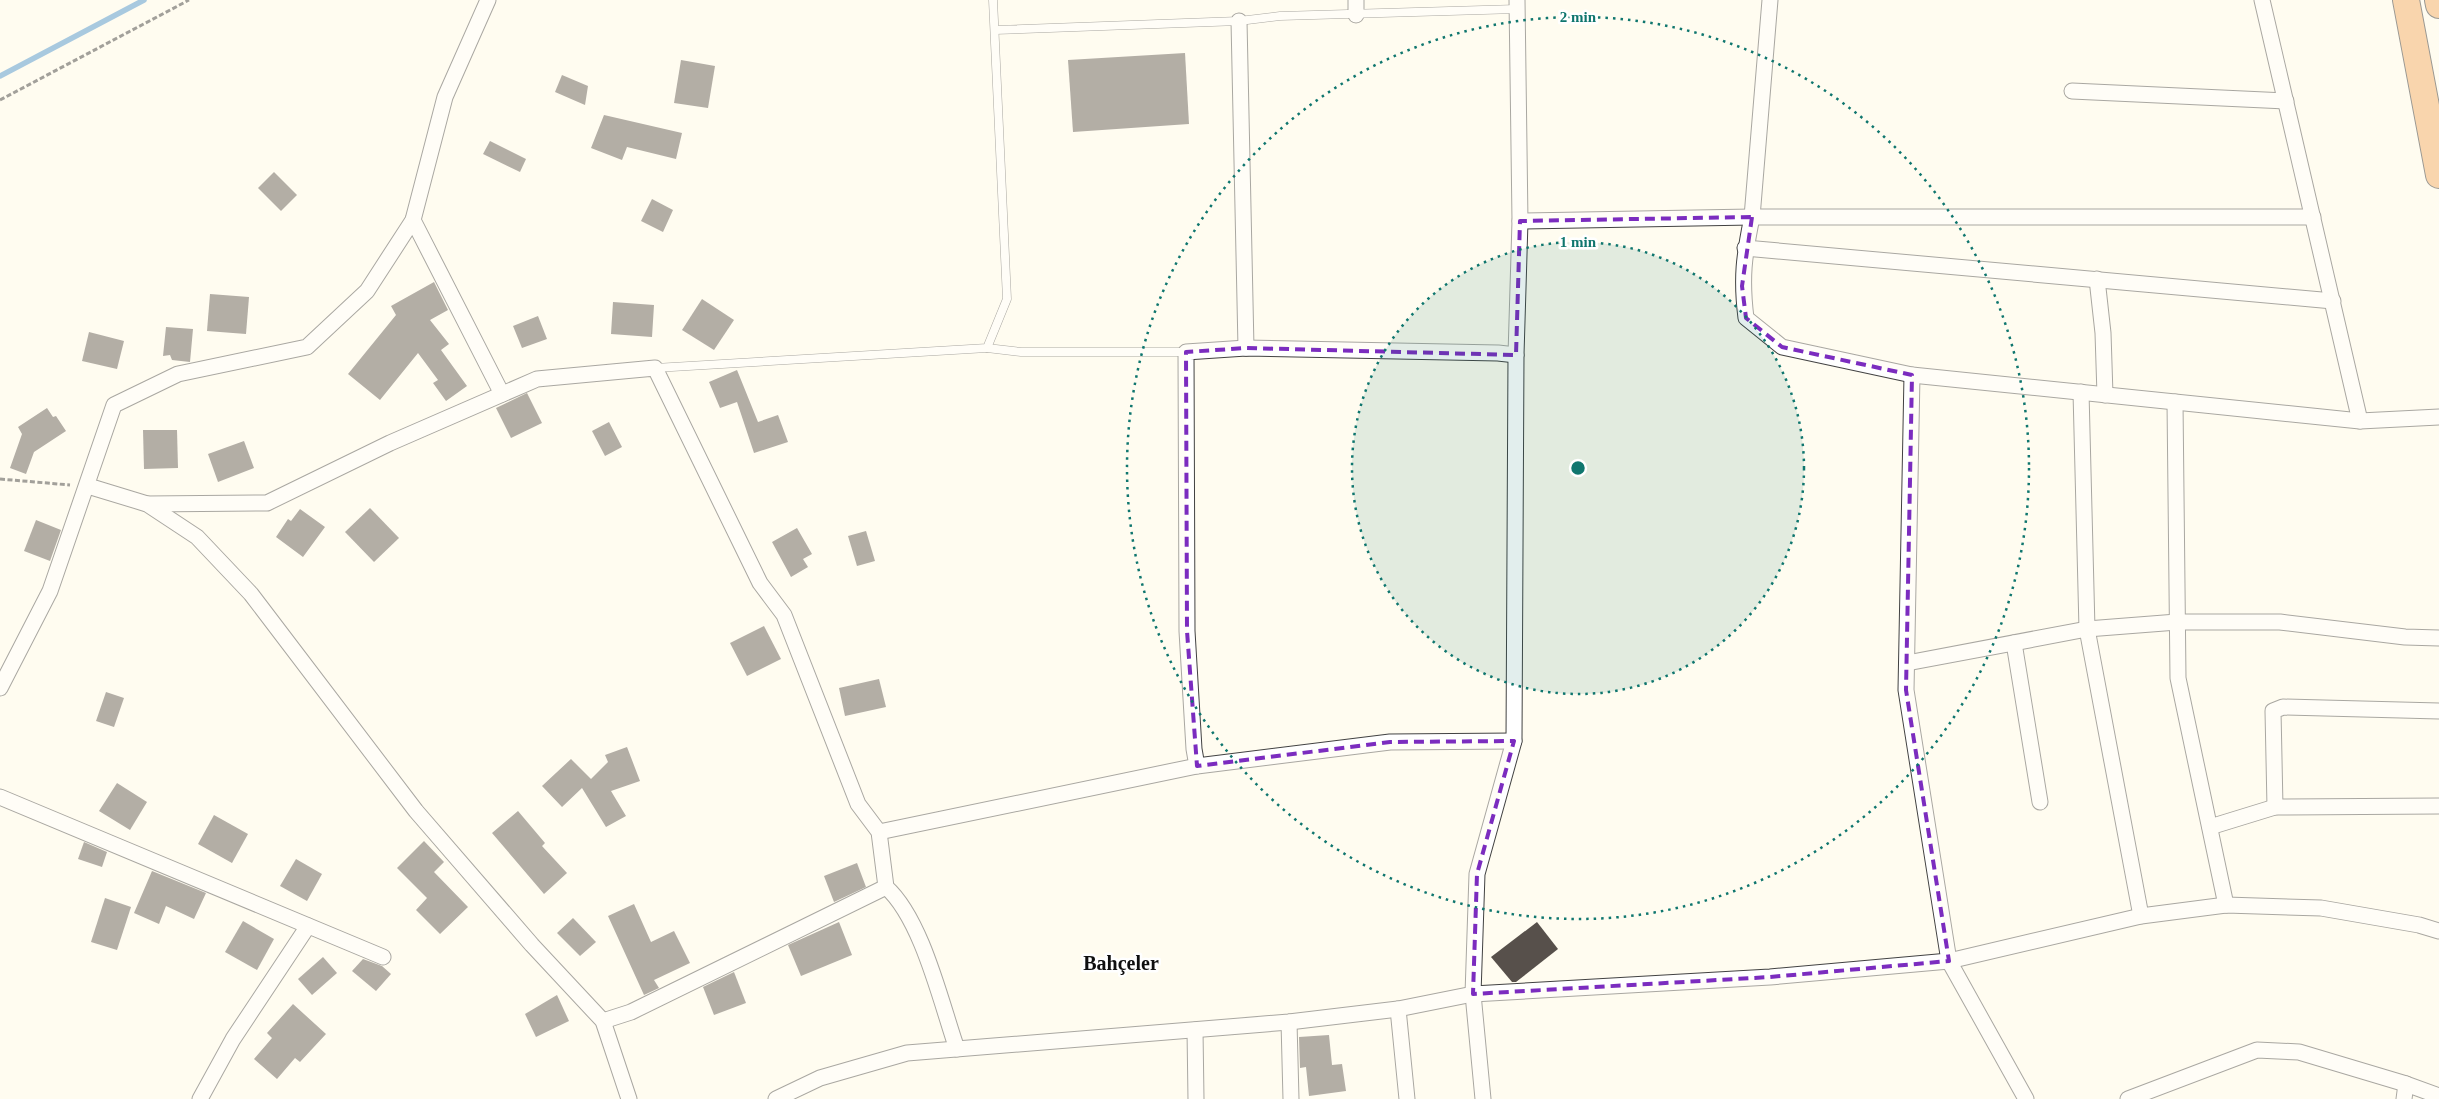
<svg xmlns="http://www.w3.org/2000/svg" width="2439" height="1099" font-family="'Times New Roman',serif">
<rect width="100%" height="100%" fill="#fffcf0"/>
<g fill="none" stroke-linecap="round" stroke-linejoin="round">
<!-- stream -->
<polyline stroke="#3f8dca" stroke-width="5.5" points="0,76 144,0"/>
</g>
<!-- building -->
<g fill="#57504b">
<polygon points="1185,53 1189,124 1073,132 1068,60"/>
<polygon points="681,60 715,66 708,108 674,103"/>
<polygon points="562,75 588,86 585,105 555,92"/>
<polygon points="604,115 682,133 676,159 627,147 622,160 591,148"/>
<polygon points="490,141 526,159 520,172 483,154"/>
<polygon points="274,172 297,195 281,211 258,188"/>
<polygon points="652,199 673,210 663,232 641,221"/>
<polygon points="434,282 448,310 430,320 449,344 441,350 467,386 446,401 433,383 438,380 418,353 380,400 348,374 396,315 391,306"/>
<polygon points="210,294 249,297 246,334 207,331"/>
<polygon points="702,299 734,320 714,350 682,330"/>
<polygon points="613,302 654,305 652,337 611,334"/>
<polygon points="538,316 547,339 522,348 513,326"/>
<polygon points="166,327 193,329 190,362 172,360 170,355 163,356"/>
<polygon points="89,332 124,341 117,369 82,361"/>
<polygon points="737,370 758,422 778,415 788,442 754,453 737,402 720,408 709,382"/>
<polygon points="527,393 542,423 511,438 496,408"/>
<polygon points="47,408 53,417 56,416 66,431 34,452 26,474 10,468 22,434 18,427"/>
<polygon points="609,422 622,447 605,456 592,431"/>
<polygon points="143,430 177,430 178,468 144,469"/>
<polygon points="244,441 254,468 218,482 208,454"/>
<polygon points="370,508 399,538 374,562 345,532"/>
<polygon points="300,509 325,527 303,557 276,537 288,519 291,521"/>
<polygon points="36,520 61,530 50,561 24,551"/>
<polygon points="797,528 812,554 803,559 808,567 791,577 772,542"/>
<polygon points="866,531 875,561 857,566 848,536"/>
<polygon points="764,626 781,659 747,676 730,643"/>
<polygon points="879,679 886,707 845,716 839,688"/>
<polygon points="106,692 124,698 114,727 96,721"/>
<polygon points="627,747 640,781 611,791 626,816 606,827 582,788 562,807 542,786 571,759 591,779 608,762 605,755"/>
<polygon points="117,783 147,802 130,830 99,811"/>
<polygon points="518,811 545,843 542,846 567,873 544,894 492,833"/>
<polygon points="214,815 248,834 232,863 198,844"/>
<polygon points="424,841 444,862 434,872 468,907 440,934 416,910 427,898 397,868"/>
<polygon points="84,842 107,852 102,867 78,859"/>
<polygon points="296,859 322,874 307,901 280,886"/>
<polygon points="857,863 866,887 834,902 824,876"/>
<polygon points="152,871 206,893 194,919 166,906 159,924 134,913"/>
<polygon points="105,898 131,907 117,950 91,942"/>
<polygon points="634,904 651,942 674,931 690,963 654,980 659,988 644,995 608,916"/>
<polygon points="573,918 596,942 580,956 557,933"/>
<polygon points="243,921 274,939 257,970 225,952"/>
<polygon points="839,922 852,955 801,976 788,945"/>
<polygon points="1537,922 1558,949 1516,982 1512,982 1491,957"/>
<polygon points="323,957 337,973 312,995 298,979"/>
<polygon points="363,959 382,966 391,974 376,991 352,971"/>
<polygon points="734,972 746,1003 714,1015 703,987"/>
<polygon points="557,995 569,1021 536,1037 525,1014"/>
<polygon points="293,1004 326,1034 300,1062 295,1058 277,1079 254,1059 272,1038 267,1033"/>
<polygon points="1329,1035 1332,1065 1342,1064 1346,1091 1309,1096 1306,1067 1300,1068 1299,1037"/>
</g>
<g fill="none" stroke-linecap="round" stroke-linejoin="round">
<defs>
<g id="lane">
<polyline points="995,30 1239,21 1280,16 1517,9"/>
<polyline points="987,348 1021,352 1186,352"/>
<polyline points="655,368 987,348 1007,299 993,0"/>
</g>
<g id="street">
<polyline points="1356,0 1356,15"/>
<path d="M1770,0L1752,217C1744,256 1741,278 1746,318L1782,347L1912,375L2360,421L2439,417"/>
<polyline points="2262,0 2360,421"/>
<polyline points="1239,21 1246,348"/>
<polyline points="2072,91 2286,101"/>
<polyline points="413,220 502,394"/>
<polyline points="1520,221 1752,217 2313,217"/>
<polyline points="1745,248 2333,301"/>
<polyline points="2097,279 2103,333 2105,395"/>
<polyline points="1912,375 1906,690 1949,961 2026,1099"/>
<polyline points="2081,392 2087,629 2141,916"/>
<polyline points="2175,402 2178,678 2226,905"/>
<polyline points="88,486 147,504 197,537 251,594 416,811 532,945 603,1021 629,1099"/>
<path d="M147,504L267,503L390,443L537,379L655,368L760,583L784,615L858,804L879,832L886,887C922,919 941,1003 957,1049"/>
<polyline points="2014,643 2040,802"/>
<polyline points="1907,663 2087,629 2177,622 2280,622 2405,637 2439,638"/>
<polyline points="0,688 50,591 114,405 178,374 307,347 367,291 413,220 445,97 488,0"/>
<polyline points="1197,766 1194,749 1187,631 1186,352 1246,348 1498,353 1516,355"/>
<polyline points="0,797 383,957"/>
<polyline points="2275,807 2273,711 2283,707 2439,711"/>
<polyline points="2210,827 2275,807 2439,806"/>
<polyline points="879,832 1197,766 1390,742 1514,741"/>
<polyline points="1398,1009 1407,1099"/>
<polyline points="603,1021 631,1012 886,887"/>
<polyline points="1289,1022 1291,1099"/>
<polyline points="1195,1030 1196,1099"/>
<polyline points="200,1099 233,1039 308,926"/>
<polyline points="776,1099 820,1078 907,1053 1289,1022 1398,1009 1473,994 1770,977 1949,961 2141,916 2226,905 2321,908 2419,925 2439,931"/>
<polyline points="1483,1099 1473,994 1477,874 1514,741 1516,355 1520,221 1517,0"/>
<polyline points="2128,1099 2257,1050 2299,1052 2406,1084 2439,1096"/>
<polyline points="2404,1099 2406,1084"/>
</g>
<g id="highway">
<polyline points="2406,0 2439,175"/>
<polyline points="2438,0 2439,5"/>
</g>
</defs>
<!-- lane casing -->
<use href="#lane" stroke="#424242" stroke-width="9"/>
<!-- street casing -->
<use href="#street" stroke="#424242" stroke-width="17"/>
<!-- highway casing -->
<use href="#highway" stroke="#202020" stroke-width="28"/>
<!-- path -->
<g stroke="#313131" stroke-width="3" stroke-dasharray="5 2.5" stroke-linecap="butt">
<polyline points="0,100 189,0"/>
<polyline points="0,479 70,485"/>
</g>
<!-- lane -->
<use href="#lane" stroke="#fff" stroke-width="8"/>
<!-- street -->
<use href="#street" stroke="#fff" stroke-width="15"/>
<!-- highway -->
<use href="#highway" stroke="#f1a75c" stroke-width="26"/>
</g>
<!-- marked area -->
<path d="M0 0H2439V1099H0ZM1752,217L1742,286L1746,318L1782,347L1912,375L1906,690L1949,961L1770,977L1473,994L1477,874L1514,741L1390,742L1197,766L1187,631L1186,352L1246,348L1516,355L1520,221Z" fill="#fffcf0" fill-opacity=".55" fill-rule="evenodd"/>
<path fill="none" stroke="#7b2cbf" stroke-width="4" stroke-dasharray="10 6" stroke-linejoin="round" d="M1752,217L1742,286L1746,318L1782,347L1912,375L1906,690L1949,961L1770,977L1473,994L1477,874L1514,741L1390,742L1197,766L1187,631L1186,352L1246,348L1516,355L1520,221Z"/>
<!-- distance rings -->
<circle cx="1578" cy="468" r="226" fill="#0f766e" fill-opacity=".12"/>
<g fill="none" stroke="#0f766e" stroke-width="2.5" stroke-dasharray="2.5 5">
<circle cx="1578" cy="468" r="226"/>
<circle cx="1578" cy="468" r="451"/>
</g>
<g text-anchor="middle" dominant-baseline="central" stroke-width="5" stroke-linejoin="round" paint-order="stroke">
<!-- district labels -->
<g font-size="20" font-weight="bold" fill="#0f0f0f" stroke="#fff">
<text x="1121" y="963">Bahçeler</text>
</g>
</g>
<circle cx="1578" cy="468" r="8" fill="#0f766e" stroke="#fff" stroke-width="2.5"/>
<g font-size="15" text-anchor="middle" font-weight="bold" fill="#0f766e" stroke="#fff" stroke-width="5" stroke-linejoin="round" paint-order="stroke">
<text x="1578" y="22">2 min</text>
<text x="1578" y="247">1 min</text>
</g>
</svg>
